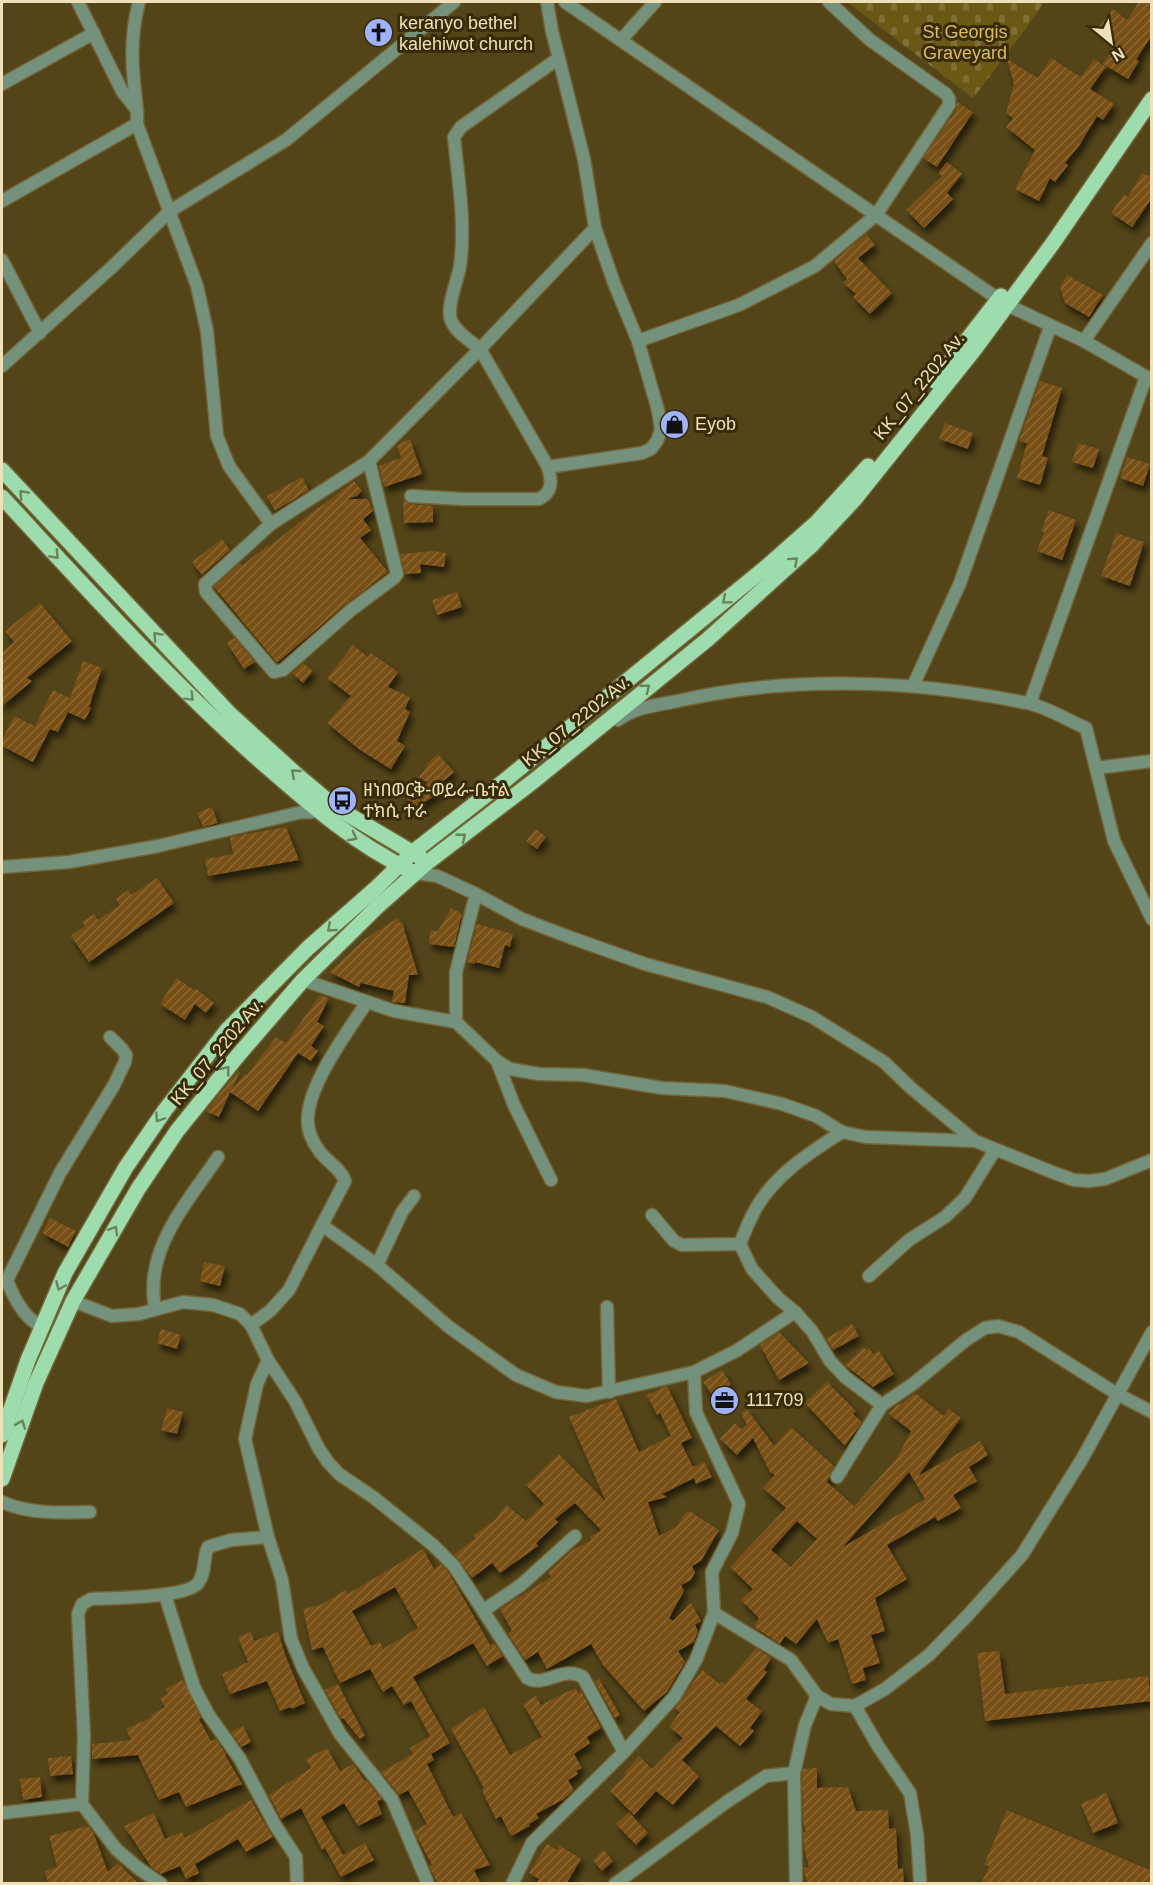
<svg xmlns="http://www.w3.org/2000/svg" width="1153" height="1885" font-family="Helvetica,'Noto Sans Ethiopic',sans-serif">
<defs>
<pattern id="cemetery-stones" width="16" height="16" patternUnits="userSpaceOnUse" patternTransform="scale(1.5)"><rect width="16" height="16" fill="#6c5815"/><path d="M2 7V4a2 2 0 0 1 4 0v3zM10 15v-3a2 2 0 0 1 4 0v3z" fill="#817035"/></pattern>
<pattern id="building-hatch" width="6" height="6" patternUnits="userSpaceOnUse" patternTransform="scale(1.5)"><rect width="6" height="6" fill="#784f13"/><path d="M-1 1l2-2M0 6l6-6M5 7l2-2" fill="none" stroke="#8c6833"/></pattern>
<filter id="shadow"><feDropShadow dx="3.5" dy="6" stdDeviation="3" flood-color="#0009"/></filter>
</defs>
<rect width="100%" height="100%" fill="#534518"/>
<!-- cemetery -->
<polygon fill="url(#cemetery-stones)" points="847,2 1044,2 1027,27 973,98"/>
<!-- building -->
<g fill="url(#building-hatch)" fill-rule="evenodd" filter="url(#shadow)">
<polygon points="1139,2 1152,2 1152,35 1136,60 1139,61 1128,79 1103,64 1116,42 1098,28 1113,9 1127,20"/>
<polygon points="1051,58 1081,77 1094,59 1106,67 1090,89 1114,104 1103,120 1097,116 1079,146 1065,163 1068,165 1055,182 1050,178 1039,201 1015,189 1035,150 1006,127 1013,118 1006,113 1014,84 1007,59 1038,78"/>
<polygon points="957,102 973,112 937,167 923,158 956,110"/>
<polygon points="947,162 962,174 947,193 953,199 924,228 906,210 942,176 938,173"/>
<polygon points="1142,173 1152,177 1152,198 1132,227 1111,213 1124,194 1128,197"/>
<polygon points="866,234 875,245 858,258 892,293 870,314 853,297 856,294 843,283 847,279 834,261"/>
<polygon points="1067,275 1103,295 1089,317 1065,303 1060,287"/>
<polygon points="1040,381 1062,388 1042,456 1048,458 1040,485 1017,478 1027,443 1019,441"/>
<polygon points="945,423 973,433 968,449 939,439"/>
<polygon points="410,439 422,474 384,487 379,466 401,458 397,445"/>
<polygon points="1078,443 1099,449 1093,468 1072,462"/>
<polygon points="1127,457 1150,464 1143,486 1120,478"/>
<polygon points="302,477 309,490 275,511 267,496"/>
<polygon points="354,481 362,491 357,496 347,499 368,499 373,511 363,519 371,530 360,538 388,572 346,604 277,663 214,587 240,563 242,566 268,545 269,547 318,507 319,508"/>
<polygon points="403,499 410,504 433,506 433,522 404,523"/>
<polygon points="1049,510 1076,520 1062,560 1037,551 1044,532 1041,531"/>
<polygon points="1116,533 1144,542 1130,586 1101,576"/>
<polygon points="222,539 230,550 202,575 192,562"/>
<polygon points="433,551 446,553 444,567 420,564 421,573 405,574 400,554"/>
<polygon points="457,592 462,607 437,615 432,600"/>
<polygon points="40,603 72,641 27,678 32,681 2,706 2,653 14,642 5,631"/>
<polygon points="235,638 255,662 244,669 227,643"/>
<polygon points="353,645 368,657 371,653 398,672 388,687 410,697 405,709 410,712 397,741 405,746 391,769 360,750 327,723 351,696 327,678"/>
<polygon points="83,661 102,668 89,707 91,708 85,720 68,712 58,732 50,729 33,762 2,746 2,740 14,716 35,726 53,690 70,698"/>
<polygon points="303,663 313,671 303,683 292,673"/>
<polygon points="438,754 454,772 436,788 439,793 414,809 406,797 428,783 419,777 428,765 427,764"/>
<polygon points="212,807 218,823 203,827 197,813"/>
<polygon points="286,827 299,860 208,876 205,859 233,854 230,837"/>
<polygon points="536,829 546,837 537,849 526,841"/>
<polygon points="157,878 174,903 89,962 71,936 85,926 82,922 94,914 98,920 120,905 116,899 128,890 131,895"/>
<polygon points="451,908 462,914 454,947 429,944 430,930 438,931"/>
<polygon points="398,918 400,923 402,922 418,975 409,975 405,1003 392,1002 394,991 361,983 359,987 329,972 366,938"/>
<polygon points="477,924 513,934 510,947 505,945 499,968 475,962 475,964 467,962"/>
<polygon points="176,978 194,990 195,988 214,1003 206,1013 195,1004 185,1020 160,1004"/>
<polygon points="320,995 329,998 317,1022 324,1026 311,1046 318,1051 311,1061 298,1053 258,1111 230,1092 219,1117 206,1111 238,1071 240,1072 232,1089 245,1074 247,1075 276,1037 286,1043"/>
<polygon points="50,1218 76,1231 68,1247 42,1233"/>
<polygon points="204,1262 225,1266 220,1286 200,1281"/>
<polygon points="852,1324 859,1336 833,1350 826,1338"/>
<polygon points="161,1329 181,1335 177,1349 157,1343"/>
<polygon points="779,1332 809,1363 779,1380 760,1345"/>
<polygon points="864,1347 866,1350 869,1348 873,1354 879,1351 894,1374 873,1387 845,1365"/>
<polygon points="722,1370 731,1384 713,1396 703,1382"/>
<polygon points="827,1382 856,1411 853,1414 862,1422 845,1446 805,1403"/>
<polygon points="667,1386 692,1438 681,1443 693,1467 704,1462 712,1477 696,1484 694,1478 662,1494 667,1497 648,1502 659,1536 677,1526 686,1512 691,1512 719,1530 701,1561 692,1566 695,1572 691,1580 681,1585 684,1591 669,1618 673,1621 691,1603 701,1621 695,1625 698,1631 694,1642 678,1651 685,1662 667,1692 644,1711 603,1665 591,1644 547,1669 538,1652 525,1660 508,1634 512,1631 500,1609 551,1577 548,1572 571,1551 591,1540 590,1537 601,1530 575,1503 555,1519 558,1522 536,1543 538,1546 500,1573 492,1563 472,1578 454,1554 476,1538 473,1535 494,1521 506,1505 526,1521 544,1504 526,1485 559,1454 606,1502 569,1417 616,1399 639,1452 671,1436 660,1413 657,1415 647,1395"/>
<path d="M915,1393L944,1416L949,1409L961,1418L918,1476L980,1441L988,1455L969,1467L977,1481L953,1495L961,1508L938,1521L935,1517L887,1545L907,1579L875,1598L885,1631L871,1635L880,1663L863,1668L866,1680L852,1684L838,1639L828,1643L817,1619L796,1644L785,1636L780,1644L754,1627L759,1618L741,1600L753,1589L730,1567L786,1508L763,1488L775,1475L770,1472L753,1438L737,1455L720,1439L735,1423L741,1429L747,1425L741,1413L747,1409L774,1446L791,1427L834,1466L827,1482L854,1506L897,1458L911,1431L889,1414L896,1405L901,1404ZM909,1472L925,1499L843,1547ZM797,1521L817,1539L791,1567L771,1550Z"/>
<polygon points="167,1408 183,1412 177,1434 161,1430"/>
<path d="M423,1549L434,1569L441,1564L448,1571L490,1645L494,1643L503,1656L487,1666L473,1643L413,1677L450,1743L431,1754L434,1760L427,1764L453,1817L461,1813L490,1865L474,1870L481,1884H438L429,1866L432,1865L414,1831L427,1824L408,1790L399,1795L381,1772L413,1754L410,1748L430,1736L411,1701L404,1705L392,1686L383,1692L370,1669L340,1683L323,1647L312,1650L303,1609L320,1605L346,1590L348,1594ZM395,1587L418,1628L383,1649L380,1642L371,1646L352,1611Z"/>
<polygon points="251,1632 254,1641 278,1632 286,1657 305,1703 292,1709 291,1707 280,1711 267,1681 230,1694 222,1674 248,1662 238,1637"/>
<polygon points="756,1648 771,1658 764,1670 767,1672 746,1699 762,1711 750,1728 754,1731 740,1746 716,1726 682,1760 699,1776 673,1805 656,1791 634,1815 610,1791 626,1775 624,1773 639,1756 652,1769 683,1738 669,1727 680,1712 675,1708 702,1670 720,1684 721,1682 725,1684"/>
<polygon points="999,1651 1005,1694 1148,1676 1151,1701 985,1721 977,1653"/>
<polygon points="599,1679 620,1715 615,1718 595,1682"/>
<polygon points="183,1680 201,1718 199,1719 211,1741 216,1739 226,1754 225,1755 242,1784 186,1807 179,1792 159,1800 138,1755 92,1759 92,1744 131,1740 126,1729 152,1717 151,1715 165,1707 160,1698 168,1694 165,1689"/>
<polygon points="338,1684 365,1736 360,1739 343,1718 341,1719 325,1690"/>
<polygon points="575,1688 578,1693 581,1691 601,1728 587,1737 590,1743 574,1754 582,1768 576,1771 578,1774 568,1780 574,1790 562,1801 562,1800 536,1814 539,1818 529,1824 530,1826 511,1836 501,1816 496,1819 486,1799 482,1790 484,1788 451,1729 484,1707 510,1755 542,1737 523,1704 536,1696 541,1705"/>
<polygon points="243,1726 251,1742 241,1747 231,1732"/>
<polygon points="327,1748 340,1771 353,1764 364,1780 366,1780 382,1799 377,1801 382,1814 358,1826 344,1803 321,1817 343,1855 365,1843 374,1860 341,1877 325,1848 322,1850 301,1808 281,1819 269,1795 311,1768 306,1759"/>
<polygon points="71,1756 73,1774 50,1776 48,1758"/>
<polygon points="817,1768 817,1788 848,1787 856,1811 888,1810 889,1829 896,1828 898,1869 903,1868 904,1884 808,1884 804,1872 804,1868 809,1867 804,1848 803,1833 806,1832 803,1822 802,1774 803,1769"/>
<polygon points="40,1777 42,1797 23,1800 20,1779"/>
<polygon points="1106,1793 1118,1823 1093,1833 1081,1804"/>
<polygon points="251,1800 273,1837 246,1852 238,1839 195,1864 199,1873 186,1879 180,1866 161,1874 152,1868 124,1826 154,1813 165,1839 182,1832 185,1838"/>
<polygon points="1007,1810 1152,1871 1152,1884 981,1884 989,1866 984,1865"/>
<polygon points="629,1812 648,1833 636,1845 616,1824"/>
<polygon points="88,1826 93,1832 108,1872 118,1863 139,1884 48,1884 45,1871 57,1867 49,1836"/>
<polygon points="547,1844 557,1850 559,1845 581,1859 566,1884 536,1884 539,1879 529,1873"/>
<polygon points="604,1850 613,1861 602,1871 593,1860"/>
</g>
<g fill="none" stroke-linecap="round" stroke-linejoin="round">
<defs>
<g id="street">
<polyline points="78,2 122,91 137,110"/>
<path d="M139,2C132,28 131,55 134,82C135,96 138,110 137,124L197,286L207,331L217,436L229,466L271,524"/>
<polyline points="565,2 1007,305 1084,341 1152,380"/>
<polyline points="621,40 655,2"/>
<path d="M559,58L461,127L454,137C458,178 466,224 460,266C458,280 446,306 451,320C455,332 471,341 480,349L595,228"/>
<polyline points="2,84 94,33"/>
<polyline points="2,201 137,124"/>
<polyline points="2,260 40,333"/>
<polyline points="638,341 739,305 815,266 876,215 949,105 949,99 946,94 870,40 829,2"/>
<polyline points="1084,341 1152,243"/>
<polyline points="2,366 111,268 170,211 286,140 454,2"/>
<polyline points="369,461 397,574 394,578 351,610 283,670 274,672 206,592 205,584 271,524 369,461 480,349 548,467"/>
<path d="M411,496L462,499H539C553,492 552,481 548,467L642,453L651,449L657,441L661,430L658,410L638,341L614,283L595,228L584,159L552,31L547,2"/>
<polyline points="913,686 960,583 1050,327"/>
<polyline points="1030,703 1146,377"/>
<path d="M618,720C635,707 658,705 678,701C791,675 914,680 1027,703C1047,707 1067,720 1086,728L1114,841L1152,919"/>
<polyline points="1096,768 1152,761"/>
<path d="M2,867L69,862L158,846L302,812C311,813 315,812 322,806"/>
<polyline points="416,873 437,876 476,894 522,919 569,937 645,964 767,997 812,1017 884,1062 911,1088 975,1141 1057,1174 1074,1180 1089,1181 1105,1179 1152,1160"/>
<polyline points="303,980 394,1011 456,1022 497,1061 510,1069 539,1074 583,1075 662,1088 725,1091 782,1104 816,1116 842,1132 866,1137 975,1141"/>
<polyline points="456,1022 456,972 476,894"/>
<polyline points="497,1061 514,1105 551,1180"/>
<path d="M842,1132C809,1153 771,1177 753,1214C748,1223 744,1234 740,1244L752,1269L778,1298L795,1312L812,1331L830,1361L845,1377L882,1405"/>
<polyline points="652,1215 674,1241 682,1245 740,1244"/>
<path d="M322,1225L345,1181C340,1167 325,1161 318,1149C313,1143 308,1131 308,1123C305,1088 348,1031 367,1002"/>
<polyline points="377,1265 402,1212 414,1196"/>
<polyline points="869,1276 909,1240 945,1217 965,1198 995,1150"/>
<path d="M73,1301L112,1316L139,1314L183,1302L213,1305L240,1314L251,1325L268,1360L295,1401L319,1449L328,1462L339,1474L373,1497L433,1545L454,1566L527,1678C545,1688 563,1665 583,1677L624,1752"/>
<polyline points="607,1307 609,1392"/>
<path d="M155,1308C144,1249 187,1203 218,1157"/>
<polyline points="251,1325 270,1311 289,1290 322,1225 377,1265 449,1327 516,1375 556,1392 587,1396 694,1372 736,1351 795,1312"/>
<path d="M42,1327C24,1318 14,1299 7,1280L60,1173L114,1085L125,1062L126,1055L122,1049L110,1037"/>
<polyline points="268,1360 257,1384 245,1439 268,1537 282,1580 291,1639 303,1668 340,1734 392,1799 428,1884"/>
<polyline points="837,1477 882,1405 913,1384 966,1340 985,1328 998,1326 1019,1332 1117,1394 1152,1412"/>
<path d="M2,1502C28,1514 62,1513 90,1512"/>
<polyline points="165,1595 194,1687 208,1714 240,1759 275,1825 296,1857 297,1884"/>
<polyline points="484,1610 521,1585 575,1536"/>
<polyline points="714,1613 791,1660 817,1696 831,1704 855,1706 885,1689 929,1655 968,1615 1022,1555 1082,1459 1152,1332"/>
<polyline points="855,1706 878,1746 910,1793 917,1834 920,1880"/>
<path d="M82,1804L84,1736L78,1614L82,1604L91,1599C111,1598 187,1598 198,1583C207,1571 202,1559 208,1547L231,1540L268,1537"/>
<polyline points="2,1813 82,1804 116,1849 138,1868 161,1884"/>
<polyline points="512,1884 532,1843 624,1752 674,1697 696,1660 714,1613 712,1572 732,1533 739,1504 696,1412 694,1372"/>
<polyline points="615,1884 728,1801 766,1776 794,1773"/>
<polyline points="796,1884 794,1773 805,1725 817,1696"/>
</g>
<g id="primary">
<polyline points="935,381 1001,296"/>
<polyline points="2,470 230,714 297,775 328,801 349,815 420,857"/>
<path d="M2,497C87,589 171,683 266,766C312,806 354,843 409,870"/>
<polyline points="2,1435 28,1360 65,1273 126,1167 165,1110 227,1030 308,948 375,889 413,852 503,782 765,568 817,522 868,466"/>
<polyline points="2,1479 36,1383 73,1301 138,1189 177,1131 235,1059 303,980 377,907 428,862 535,780 708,639 812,545 854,500 974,350 1053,243 1152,99"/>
</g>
</defs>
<!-- street casing -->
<use href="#street" stroke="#726438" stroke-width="15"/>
<!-- primary casing -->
<use href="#primary" stroke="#726438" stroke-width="18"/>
<!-- street -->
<use href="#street" stroke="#74927b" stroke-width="12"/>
<!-- primary -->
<use href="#primary" stroke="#9ddcac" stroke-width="15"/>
</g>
<!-- one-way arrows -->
<defs><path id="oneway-chevron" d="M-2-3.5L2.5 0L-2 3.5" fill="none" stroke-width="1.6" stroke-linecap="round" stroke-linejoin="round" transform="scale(1.5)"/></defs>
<g stroke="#6a8459">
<use href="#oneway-chevron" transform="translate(23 494) rotate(-133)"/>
<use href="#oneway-chevron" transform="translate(55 555) rotate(47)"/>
<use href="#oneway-chevron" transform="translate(794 561) rotate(-42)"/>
<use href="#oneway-chevron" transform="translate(726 600) rotate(141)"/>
<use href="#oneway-chevron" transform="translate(157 636) rotate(-133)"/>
<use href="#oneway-chevron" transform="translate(646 688) rotate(-38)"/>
<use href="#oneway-chevron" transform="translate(190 697) rotate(45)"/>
<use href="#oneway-chevron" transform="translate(295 773) rotate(-139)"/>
<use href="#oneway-chevron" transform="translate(353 837) rotate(28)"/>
<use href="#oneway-chevron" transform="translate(462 837) rotate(-38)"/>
<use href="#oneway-chevron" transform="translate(331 928) rotate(139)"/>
<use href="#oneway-chevron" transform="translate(226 1070) rotate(-51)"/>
<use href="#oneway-chevron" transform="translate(159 1118) rotate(124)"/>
<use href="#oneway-chevron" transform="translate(114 1230) rotate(-59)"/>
<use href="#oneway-chevron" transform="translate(60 1286) rotate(113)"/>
<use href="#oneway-chevron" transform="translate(21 1424) rotate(-70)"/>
</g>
<!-- icons -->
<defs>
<symbol id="church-disc" viewBox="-11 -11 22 22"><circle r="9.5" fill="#9fb3fd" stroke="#372c06"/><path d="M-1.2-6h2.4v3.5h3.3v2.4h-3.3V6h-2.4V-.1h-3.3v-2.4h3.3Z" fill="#111"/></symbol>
<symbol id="shop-disc" viewBox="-11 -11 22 22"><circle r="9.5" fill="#9fb3fd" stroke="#372c06"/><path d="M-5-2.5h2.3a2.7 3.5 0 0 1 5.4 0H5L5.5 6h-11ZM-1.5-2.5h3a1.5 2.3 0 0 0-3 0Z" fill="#111"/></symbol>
<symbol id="bus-disc" viewBox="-11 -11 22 22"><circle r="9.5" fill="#9fb3fd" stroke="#372c06"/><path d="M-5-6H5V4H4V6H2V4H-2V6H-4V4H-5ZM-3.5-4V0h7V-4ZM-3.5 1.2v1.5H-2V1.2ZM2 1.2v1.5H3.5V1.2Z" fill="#111"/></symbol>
<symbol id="office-disc" viewBox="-11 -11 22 22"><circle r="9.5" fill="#9fb3fd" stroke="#372c06"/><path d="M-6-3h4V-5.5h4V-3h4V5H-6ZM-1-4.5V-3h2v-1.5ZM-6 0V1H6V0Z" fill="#111"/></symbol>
</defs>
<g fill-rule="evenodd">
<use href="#church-disc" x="362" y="16" width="33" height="33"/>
<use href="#shop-disc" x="658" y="408" width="33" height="33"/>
<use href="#bus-disc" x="326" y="784" width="33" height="33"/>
<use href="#office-disc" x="708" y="1384" width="33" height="33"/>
</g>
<g text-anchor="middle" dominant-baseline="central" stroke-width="6" stroke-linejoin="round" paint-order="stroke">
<!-- poi labels -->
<g font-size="18" fill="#eee0b8" stroke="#372c06" text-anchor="start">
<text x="399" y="23">keranyo bethel<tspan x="399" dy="21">kalehiwot church</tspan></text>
<text x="695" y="424">Eyob</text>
<text x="363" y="790">ዘነበወርቅ-ወይራ-ቤተል<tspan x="363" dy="21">ተክሲ ተራ</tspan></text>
<text x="746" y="1400">111709</text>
</g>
<!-- park labels -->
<g font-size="18" fill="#dbbc5c" stroke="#372c06">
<text x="965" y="32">St Georgis<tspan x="965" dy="21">Graveyard</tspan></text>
</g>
<!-- street labels -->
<g font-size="18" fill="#eee0b8" stroke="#372c06">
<text transform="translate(919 386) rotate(-51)">KK_07_2202 Av.</text>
<text transform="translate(576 721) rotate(-39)">KK_07_2202 Av.</text>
<text transform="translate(217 1052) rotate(-50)">KK_07_2202 Av.</text>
</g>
</g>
<!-- border -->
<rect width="1153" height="1885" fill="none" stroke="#eee0b8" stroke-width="6"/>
<!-- north arrow -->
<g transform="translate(1111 42) rotate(150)" stroke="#372c06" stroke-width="4.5" paint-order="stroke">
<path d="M0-4.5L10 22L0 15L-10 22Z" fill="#eee0b8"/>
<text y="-9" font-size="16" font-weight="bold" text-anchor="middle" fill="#eee0b8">N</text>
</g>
</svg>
